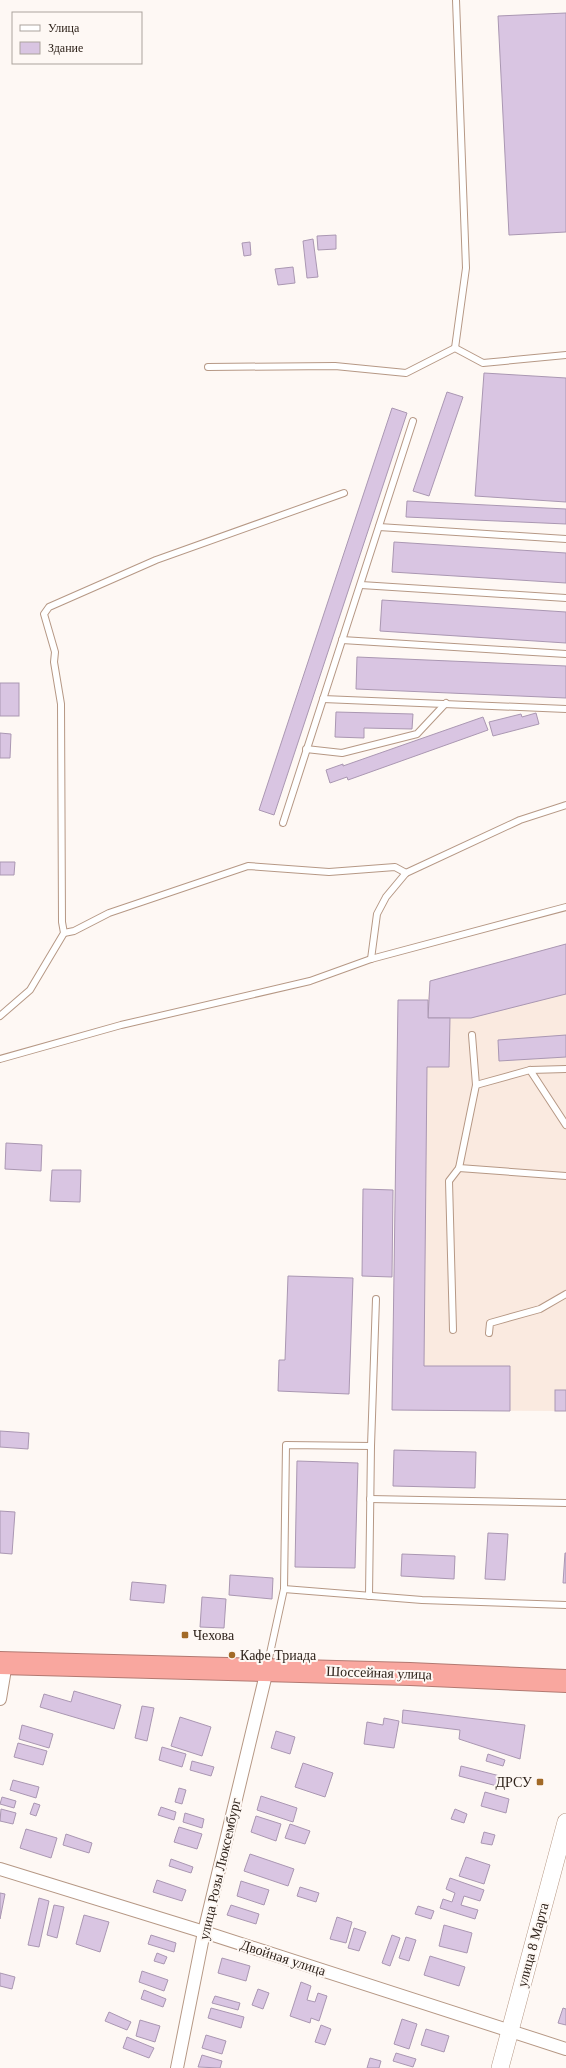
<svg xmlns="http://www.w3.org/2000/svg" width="566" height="2068" font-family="Georgia,serif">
<rect width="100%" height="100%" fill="#fef8f4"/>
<!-- built -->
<polygon fill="#faeae0" points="566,944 566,1411 392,1410 398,1000 428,1000 430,981"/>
<!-- building -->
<g fill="#d9c5e2" stroke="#aa97b2">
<polygon points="566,13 566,232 509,235 498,16"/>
<polygon points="336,235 336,249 318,250 317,236"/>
<polygon points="313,239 318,277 307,278 303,241"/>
<polygon points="250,242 251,255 244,256 242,243"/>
<polygon points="293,267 295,283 278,285 275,269"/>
<polygon points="484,373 566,378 566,502 475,496"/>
<polygon points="447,392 463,397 429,496 413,491"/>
<polygon points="392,408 407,413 274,815 259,810"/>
<polygon points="407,501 566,509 566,524 406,517"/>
<polygon points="394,542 566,553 566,583 392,572"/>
<polygon points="382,600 566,612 566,643 380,631"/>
<polygon points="357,657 566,666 566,698 356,689"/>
<rect x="0" y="683" width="19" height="33"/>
<polygon points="336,712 413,714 412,729 364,728 364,738 335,737"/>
<polygon points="536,713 539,724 493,736 489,722 521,714 522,717"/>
<polygon points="483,717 488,730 348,780 347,777 330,783 326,770 343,764 343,766"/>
<polygon points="0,733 11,734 10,758 0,758"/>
<polygon points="0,862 15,862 14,875 0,875"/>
<polygon points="566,944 566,994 471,1018 428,1018 430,981"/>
<polygon points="398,1000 428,1000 428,1018 450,1018 449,1067 427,1067 424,1366 510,1366 510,1411 392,1410"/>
<polygon points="566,1035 566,1057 499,1061 498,1040"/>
<polygon points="6,1143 42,1145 41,1171 5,1169"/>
<polygon points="52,1170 81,1170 80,1202 50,1201"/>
<polygon points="363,1189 393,1190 392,1277 362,1276"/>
<polygon points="288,1276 353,1278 349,1394 278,1391 279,1360 285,1360"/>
<rect x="555" y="1390" width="11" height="21"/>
<polygon points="0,1431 29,1433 28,1449 0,1447"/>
<polygon points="394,1450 476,1452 475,1488 393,1486"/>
<polygon points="297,1461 358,1463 355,1568 295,1567"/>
<polygon points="0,1511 15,1512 12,1554 0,1553"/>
<polygon points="488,1533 508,1534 505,1580 485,1579"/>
<polygon points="565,1553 566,1553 566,1583 563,1583"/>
<polygon points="402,1554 455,1556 454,1579 401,1576"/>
<polygon points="230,1575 273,1578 272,1599 229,1595"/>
<polygon points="132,1582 166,1585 164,1603 130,1600"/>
<polygon points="202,1597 226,1599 224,1628 200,1627"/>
<polygon points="74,1691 121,1705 114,1729 40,1707 44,1694 71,1702"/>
<polygon points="142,1706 154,1708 147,1741 135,1738"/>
<polygon points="403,1710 525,1725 520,1759 459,1739 460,1730 402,1723"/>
<polygon points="180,1717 211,1727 202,1756 171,1746"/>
<polygon points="384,1718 399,1721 394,1748 364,1744 367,1722 383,1725"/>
<polygon points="22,1725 53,1734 49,1748 19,1739"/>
<polygon points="276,1731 295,1737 290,1754 271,1748"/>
<polygon points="18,1743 47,1751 43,1765 14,1757"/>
<polygon points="162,1747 186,1754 182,1767 159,1760"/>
<polygon points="488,1754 505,1760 503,1766 486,1761"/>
<polygon points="192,1761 214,1767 211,1776 190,1770"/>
<polygon points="303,1763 333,1773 325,1797 295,1787"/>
<polygon points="461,1766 500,1776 497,1786 459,1776"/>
<polygon points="13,1780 39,1787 36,1798 10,1790"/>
<polygon points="179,1788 186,1790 182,1804 175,1802"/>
<polygon points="485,1792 509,1799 506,1813 481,1806"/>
<polygon points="261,1796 297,1808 293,1822 257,1810"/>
<polygon points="2,1797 16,1801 14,1808 0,1804"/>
<polygon points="34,1803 40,1805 36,1816 30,1814"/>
<polygon points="161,1807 176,1812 174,1820 158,1815"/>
<polygon points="1,1809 16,1813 13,1824 0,1821"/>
<polygon points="455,1809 467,1814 464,1823 451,1819"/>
<polygon points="185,1813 204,1819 202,1828 183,1822"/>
<polygon points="256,1816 281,1824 276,1841 251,1832"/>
<polygon points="290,1824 310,1831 305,1844 285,1838"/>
<polygon points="179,1827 202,1834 197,1849 174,1842"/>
<polygon points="26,1829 57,1838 51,1858 20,1848"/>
<polygon points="484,1832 495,1835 492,1845 481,1843"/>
<polygon points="66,1834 92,1843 89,1853 63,1845"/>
<polygon points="250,1854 294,1869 288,1886 244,1871"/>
<polygon points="466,1857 490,1865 484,1884 459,1876"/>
<polygon points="171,1859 193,1867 191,1873 169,1866"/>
<polygon points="450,1878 484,1890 480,1901 464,1896 461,1905 478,1910 475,1919 440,1908 443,1899 452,1902 455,1893 446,1889"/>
<polygon points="157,1880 186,1890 182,1901 153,1892"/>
<polygon points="241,1881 269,1890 264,1905 237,1896"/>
<polygon points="300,1887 319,1893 316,1902 297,1896"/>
<polygon points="0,1893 5,1894 0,1919"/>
<polygon points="39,1898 49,1901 39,1947 28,1945"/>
<polygon points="54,1905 64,1907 57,1938 47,1935"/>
<polygon points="231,1905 259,1914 256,1924 227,1915"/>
<polygon points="418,1906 434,1911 431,1919 415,1914"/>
<polygon points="84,1915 109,1922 100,1952 76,1944"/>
<polygon points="337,1917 352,1922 346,1943 330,1939"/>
<polygon points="444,1925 472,1933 467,1953 439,1946"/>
<polygon points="354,1928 366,1932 359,1951 348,1948"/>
<polygon points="151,1935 176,1943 174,1952 148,1944"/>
<polygon points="392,1935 400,1938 390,1966 382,1963"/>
<polygon points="406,1937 416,1940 409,1961 399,1958"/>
<polygon points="157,1953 167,1957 164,1964 154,1961"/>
<polygon points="430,1956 465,1967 459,1986 424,1975"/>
<polygon points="222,1958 250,1966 246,1981 218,1973"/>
<polygon points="142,1971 168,1980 164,1991 139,1982"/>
<polygon points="0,1973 15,1977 12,1989 0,1986"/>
<polygon points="301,1982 311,1986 307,2000 315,2002 318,1993 327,1996 319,2021 311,2018 310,2023 290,2016"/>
<polygon points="258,1989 269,1993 263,2009 252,2005"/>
<polygon points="144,1990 166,1999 163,2007 141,1999"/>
<polygon points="215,1996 240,2003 238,2010 212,2003"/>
<polygon points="211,2008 244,2017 241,2028 208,2018"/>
<polygon points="563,2008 566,2009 566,2025 558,2023"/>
<polygon points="109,2012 131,2022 127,2030 105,2021"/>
<polygon points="402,2019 417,2024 409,2049 394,2044"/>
<polygon points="140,2020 160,2026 155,2042 136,2036"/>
<polygon points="321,2025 331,2029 325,2045 315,2042"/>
<polygon points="426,2029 449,2036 444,2052 421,2045"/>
<polygon points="206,2035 226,2041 222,2054 202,2048"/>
<polygon points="127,2037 154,2048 149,2058 123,2048"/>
<polygon points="396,2053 416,2059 413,2067 393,2061"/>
<polygon points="202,2055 222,2061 220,2068 198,2067"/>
<polygon points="370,2058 381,2061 379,2068 367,2068"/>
</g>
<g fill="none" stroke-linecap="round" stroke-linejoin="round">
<defs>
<g id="lane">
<polyline points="455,348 466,268 456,0"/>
<polyline points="208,367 335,366 406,373 455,348 483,363 566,355"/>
<polyline points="379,527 566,539"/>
<polyline points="361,585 566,598"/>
<polyline points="342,640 566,654"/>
<polyline points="323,699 566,709"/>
<polyline points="306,749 342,753 417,734 446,703"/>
<polyline points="283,823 413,421"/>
<polyline points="64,933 74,931 109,913 248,866 329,872 395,867 406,873"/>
<polyline points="371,959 377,914 386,897 406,873 520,820 566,805"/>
<polyline points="0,1016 30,990 64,933 62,922 61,704 54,662 55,652 44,614 49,607 156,560 344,493"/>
<polyline points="0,1059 121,1025 310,981 371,959 566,907"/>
<polyline points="530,1070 566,1125"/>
<polyline points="476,1085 530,1070 566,1069"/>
<polyline points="459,1168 566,1176"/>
<polyline points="453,1330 449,1181 459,1168 476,1085 472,1035"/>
<polyline points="489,1333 490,1323 540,1309 566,1294"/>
<polyline points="370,1499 566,1503"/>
<polyline points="284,1589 422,1600 566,1605"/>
<polyline points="369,1596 371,1446 376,1299"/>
<polyline points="267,1667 284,1589 286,1445 371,1446"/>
</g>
<g id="street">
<polyline points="0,1699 6,1663"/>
<polyline points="0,1869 204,1932 566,2049"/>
<polyline points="177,2068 204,1932 267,1670"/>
</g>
<polyline id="secondary" points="500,2068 566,1822"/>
<polyline id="highway" points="0,1663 410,1674 566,1681"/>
</defs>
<!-- lane casing -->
<use href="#lane" stroke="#b69885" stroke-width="8"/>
<!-- street casing -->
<use href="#street" stroke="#b69885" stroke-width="14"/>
<!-- secondary casing -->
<use href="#secondary" stroke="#b69885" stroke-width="18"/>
<!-- highway casing -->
<use href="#highway" stroke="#b27971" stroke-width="24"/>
<!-- lane -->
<use href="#lane" stroke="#fff" stroke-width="6"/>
<!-- street -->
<use href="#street" stroke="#fff" stroke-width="12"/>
<!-- secondary -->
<use href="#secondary" stroke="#fff" stroke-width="17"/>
<!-- highway -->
<use href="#highway" stroke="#f9a79f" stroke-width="22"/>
</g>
<!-- markers -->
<g fill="#a26a27" stroke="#fef8f4" stroke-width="1.5">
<rect x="181" y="1631" width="8" height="8" rx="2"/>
<circle cx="232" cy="1655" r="4"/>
<rect x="536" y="1778" width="8" height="8" rx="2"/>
</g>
<g text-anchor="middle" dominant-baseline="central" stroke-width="4" stroke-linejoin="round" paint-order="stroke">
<!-- poi labels -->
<g font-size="14" fill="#2f231b" stroke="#fef8f4" text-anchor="start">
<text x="193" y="1635">Чехова</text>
<text x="240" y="1655">Кафе Триада</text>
<text x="532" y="1782" text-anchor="end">ДРСУ</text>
</g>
<!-- street labels -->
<g font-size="14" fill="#2f231b" stroke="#fef8f4">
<text transform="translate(379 1673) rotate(2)">Шоссейная улица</text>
<text transform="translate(220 1869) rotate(-77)">улица Розы Люксембург</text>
<text transform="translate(533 1945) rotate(-75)">улица 8 Марта</text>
<text transform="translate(283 1958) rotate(18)">Двойная улица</text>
</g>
</g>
<!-- legend -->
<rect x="12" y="12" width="130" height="52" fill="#fef8f4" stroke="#aba39d"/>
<rect x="20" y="25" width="20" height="6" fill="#ffffff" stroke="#aba39d"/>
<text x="48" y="32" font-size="12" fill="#2f231b">Улица</text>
<rect x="20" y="42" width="20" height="12" fill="#d9c5e2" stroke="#aba39d"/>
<text x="48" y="52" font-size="12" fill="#2f231b">Здание</text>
</svg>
